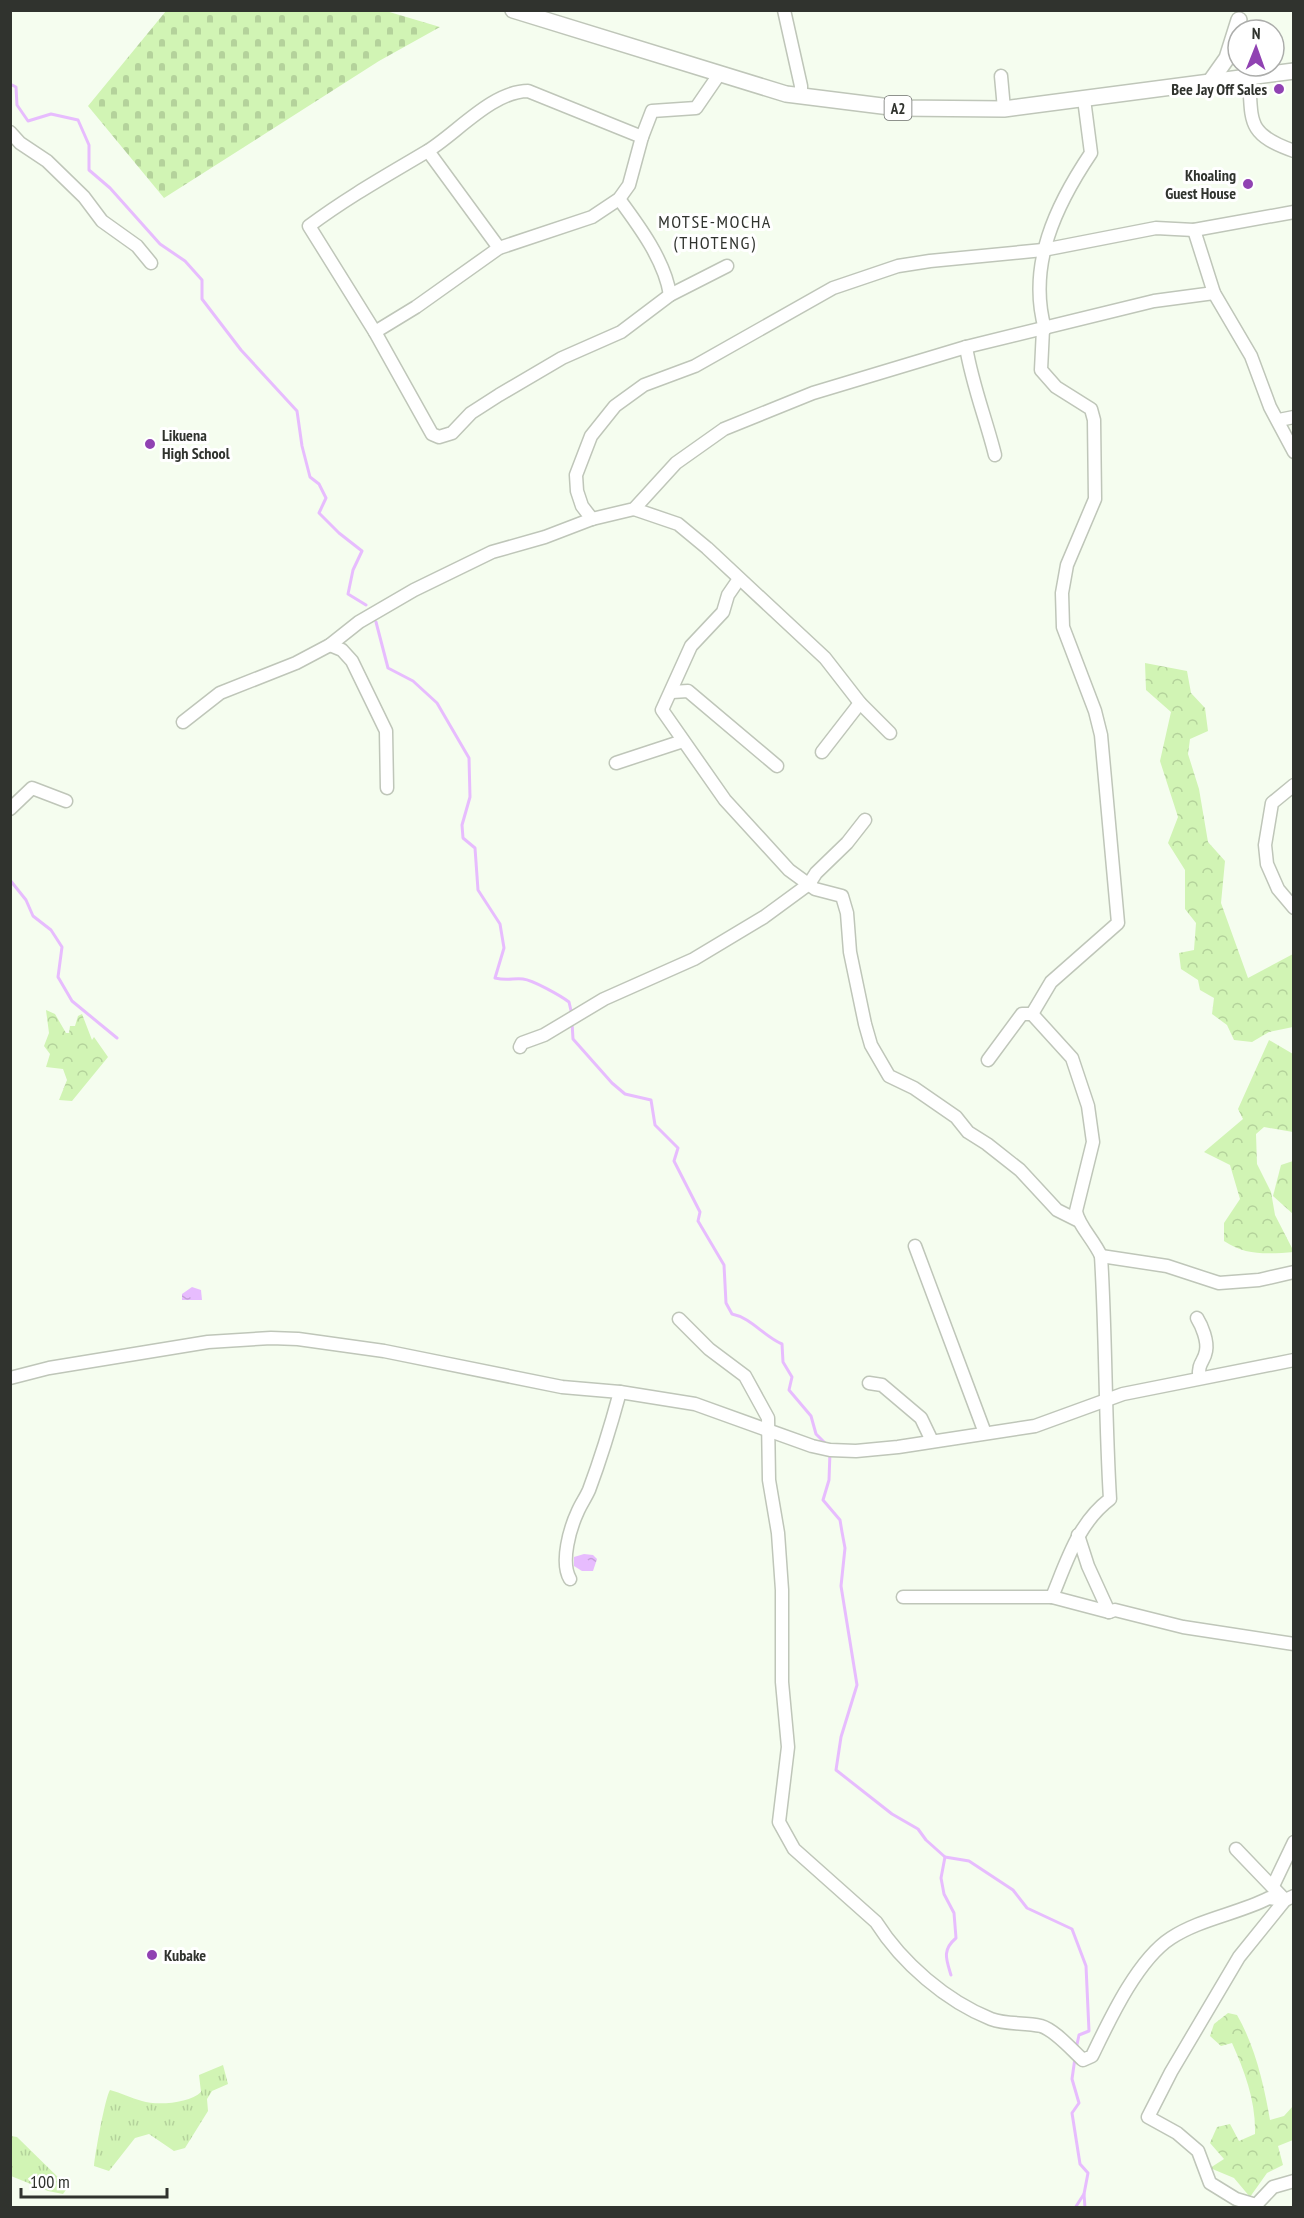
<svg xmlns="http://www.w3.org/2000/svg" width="1304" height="2218" font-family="'PT Sans Narrow',sans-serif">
<defs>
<pattern id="grass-tufts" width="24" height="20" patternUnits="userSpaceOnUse" patternTransform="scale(1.5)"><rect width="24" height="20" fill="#d1f4b4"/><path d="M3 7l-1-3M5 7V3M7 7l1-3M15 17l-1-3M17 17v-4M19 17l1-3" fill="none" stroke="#b4d29b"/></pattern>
<pattern id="forest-crowns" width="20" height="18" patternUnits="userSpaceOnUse" patternTransform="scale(1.5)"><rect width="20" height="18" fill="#d1f4b4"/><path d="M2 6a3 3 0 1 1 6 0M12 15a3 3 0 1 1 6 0" fill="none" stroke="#b4d29b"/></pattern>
<pattern id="cemetery-stones" width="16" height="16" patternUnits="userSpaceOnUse" patternTransform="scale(1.5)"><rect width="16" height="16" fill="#d1f4b4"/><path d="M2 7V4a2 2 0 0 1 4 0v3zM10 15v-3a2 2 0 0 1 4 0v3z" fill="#b4d29b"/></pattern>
<pattern id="water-ripples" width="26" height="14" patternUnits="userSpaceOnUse" patternTransform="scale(1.5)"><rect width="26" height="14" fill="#e7bcfe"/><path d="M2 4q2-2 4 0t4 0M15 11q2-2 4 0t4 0" fill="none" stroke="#c6a2da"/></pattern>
</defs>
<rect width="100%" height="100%" fill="#f5fdef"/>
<!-- grass -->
<g fill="url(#grass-tufts)">
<path d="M223,2065L228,2084L212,2091L207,2099L208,2111L185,2148L174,2151L149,2134L135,2138L109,2171L94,2166C95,2154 105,2098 110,2090C121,2093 131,2098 142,2101C157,2106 190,2103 201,2092L199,2075Z"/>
<polygon points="11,2136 17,2137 68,2187 63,2194 48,2191 11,2176"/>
</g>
<!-- forest -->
<g fill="url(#forest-crowns)">
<polygon points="1145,663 1187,671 1191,693 1205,708 1208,731 1190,739 1188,754 1199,789 1208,842 1225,861 1221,903 1248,978 1293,954 1293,1027 1269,1032 1252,1042 1234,1040 1227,1025 1212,1014 1214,998 1200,990 1198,980 1181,969 1179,953 1194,950 1196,923 1185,909 1185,870 1168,843 1178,817 1160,761 1171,712 1146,690"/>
<polygon points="46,1010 55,1014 66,1033 69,1033 70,1026 75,1026 78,1016 82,1014 92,1040 94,1037 108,1057 72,1101 59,1100 67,1080 63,1069 46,1067 50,1054 44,1046 49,1033"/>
<path d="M1269,1040L1293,1054V1132L1264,1127L1256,1134L1257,1164L1271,1192L1275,1215L1294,1252C1268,1254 1246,1256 1224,1241V1223L1240,1199L1230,1165L1204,1152L1243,1119L1238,1109Z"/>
<polygon points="1293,1161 1294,1161 1293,1214 1273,1196 1281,1165"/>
<path d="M1228,2013L1237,2015C1255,2046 1264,2085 1270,2120L1284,2116L1293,2106V2140L1278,2146L1283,2165L1267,2173L1250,2197L1234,2178L1210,2168L1224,2159L1210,2143L1217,2127L1230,2124L1239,2141L1255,2134C1256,2102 1245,2072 1232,2043L1221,2046L1210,2036L1214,2024Z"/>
</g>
<!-- cemetery -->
<polygon fill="url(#cemetery-stones)" points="166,11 386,11 440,27 379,61 164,198 88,106"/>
<!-- water -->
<g fill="url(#water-ripples)">
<polygon points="192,1287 201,1290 202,1300 182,1300 182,1294"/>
<polygon points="584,1554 593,1555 597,1559 593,1571 582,1571 574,1566 574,1557"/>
</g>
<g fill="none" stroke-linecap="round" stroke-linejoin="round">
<!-- stream -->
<g stroke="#e7bcfe" stroke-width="3">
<polyline points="10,84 16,87 17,105 28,121 51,114 78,120 89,145 89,170 110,188 160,244 185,261 202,280 202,299 241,350 297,411 302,446 310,477 319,484 326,498 319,513 339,533 362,551 353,570 348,594 366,605"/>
<path d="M376,622L388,668L413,681L437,703L469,758L470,797L462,825L463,838L475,848L478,890L500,924L504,948L495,978C507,981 513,978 523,979C533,980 561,996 569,1002L572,1015"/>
<polyline points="10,880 26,900 33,916 51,930 62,947 58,977 72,1001 117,1038"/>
<path d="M572,1022L573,1039L612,1083L625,1094L651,1100L655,1125L678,1148L674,1161L700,1212L698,1221L724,1265L726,1303L732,1314C752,1318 763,1336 782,1344L783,1362L792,1377L789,1390L811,1416L816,1434L828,1446"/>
<polyline points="830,1452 829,1480 823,1500 840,1520 842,1532 845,1548 841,1586 857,1685 841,1737 836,1770 892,1814 918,1829 926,1840 945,1857 969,1861 1013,1890 1027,1908 1072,1929 1086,1966 1089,2031 1079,2035 1076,2049"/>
<path d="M945,1857L941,1878L944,1894L954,1913L956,1938C942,1950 946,1959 951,1975"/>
<polyline points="1084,2194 1085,2208"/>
<polyline points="1075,2208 1084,2194 1088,2173 1080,2164 1072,2113 1079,2103 1072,2079 1075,2058"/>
</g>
<defs>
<g id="minor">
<polyline points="784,10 801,86 801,96"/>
<path d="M720,73L696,108L652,111L642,137L528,91C492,91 455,135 426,152C384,177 348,197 309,226L375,332L432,434L439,437L452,433L471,413L499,395L562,358L621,332L670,295L727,266"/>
<polyline points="1001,76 1004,109"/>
<path d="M1249,77C1252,122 1246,134 1294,151"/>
<polyline points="10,132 20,143 47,161 84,197 102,221 137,246 151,263"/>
<polyline points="428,151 499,248"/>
<path d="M619,199C639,226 665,261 670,295"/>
<polyline points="1194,230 1214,293 1251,356 1270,407 1294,452"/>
<path d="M1045,329C1027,265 1056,205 1091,153L1084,99"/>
<polyline points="375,332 416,307 499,248 592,217 619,199 629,185 642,137"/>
<path d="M966,347C972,384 986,419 995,455"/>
<polyline points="1279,420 1294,417"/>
<polyline points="634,509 678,524 707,548 825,658 860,703 890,733"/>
<polyline points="592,519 582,506 577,491 576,475 591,436 615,406 644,385 695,366 833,288 898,266 930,261 1043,250 1156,228 1194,230 1294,212"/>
<polyline points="739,579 728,595 723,612 691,646 662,710 725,800 789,870 815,889 842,896 847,913 850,952 865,1024 871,1045 889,1076 914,1088 956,1117 968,1132 987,1144 1020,1170 1057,1210 1077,1220"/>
<polyline points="330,645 342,650 352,661 386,731 387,788"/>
<polyline points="672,692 688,691 777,766"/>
<polyline points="183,722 220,693 296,663 330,645 359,622 414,590 492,552 545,537 592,519 634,509 676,463 724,429 813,393 966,347 1154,301 1214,293"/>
<polyline points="822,752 860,703"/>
<polyline points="616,763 683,741"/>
<polyline points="1294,785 1272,803 1265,845 1267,864 1278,889 1294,908"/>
<polyline points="10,809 32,788 66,801"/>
<polyline points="1032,1014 1051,982 1118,923 1101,735 1095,711 1063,627 1062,593 1067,565 1095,499 1094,420 1091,409 1056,387 1041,370 1043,329"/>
<path d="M1032,1014L1072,1058L1088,1106L1093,1142L1076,1211C1078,1225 1094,1240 1101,1256C1106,1337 1105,1418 1110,1499C1078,1523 1067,1561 1052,1597"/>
<polyline points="520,1047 522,1043 544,1035 604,999 694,959 764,917 809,884 816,873 847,843 865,820"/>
<polyline points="988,1060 1022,1014 1032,1014"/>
<polyline points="915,1246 985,1433"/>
<polyline points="1101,1256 1167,1266 1219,1283 1259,1280 1294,1272"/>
<path d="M1197,1318C1202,1326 1208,1341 1206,1351C1204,1363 1198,1361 1199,1378"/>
<path d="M679,1319L709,1349L745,1376L768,1418L769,1480L778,1533L782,1590V1682L788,1747L779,1822L794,1849L876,1922C902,1963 946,2001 991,2019C1007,2025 1024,2022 1041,2026C1055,2030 1072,2050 1083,2060L1092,2056C1109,2021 1137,1960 1171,1938C1200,1919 1237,1914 1269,1898L1285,1900"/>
<polyline points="10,1378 49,1368 208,1342 271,1338 298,1339 384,1351 562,1387 620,1392 695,1404 812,1446 830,1450 856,1451 898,1447 1035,1426 1123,1394 1294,1360"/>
<polyline points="869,1383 882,1385 921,1418 932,1441"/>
<polyline points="1078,1535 1088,1566 1109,1612 1115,1610 1183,1627 1294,1644"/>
<path d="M570,1579C560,1562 570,1528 578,1511C581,1504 586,1497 589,1490C601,1458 611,1425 620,1392"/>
<polyline points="903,1597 1052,1597 1109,1612"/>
<polyline points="1236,1849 1285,1900"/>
<polyline points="1273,1886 1294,1842"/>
<polyline points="1294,1896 1285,1900 1239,1957 1171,2072 1148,2117 1177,2133 1198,2151 1210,2183 1236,2199 1256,2205 1273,2187 1294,2181"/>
</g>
<g id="major">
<polyline points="513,10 786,94 898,108 1004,109 1294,71"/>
<polyline points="1210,82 1227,58 1239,20"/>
</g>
</defs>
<!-- minor casing -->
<use href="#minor" stroke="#bfc6b9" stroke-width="15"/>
<!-- major casing -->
<use href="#major" stroke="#bfc6b9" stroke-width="18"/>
<!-- minor -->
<use href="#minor" stroke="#fff" stroke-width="12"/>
<!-- major -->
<use href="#major" stroke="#fff" stroke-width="15"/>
</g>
<!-- markers -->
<g fill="#9042b2" stroke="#fff" stroke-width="2">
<circle cx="1279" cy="89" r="6"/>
<circle cx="1248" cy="184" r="6"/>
<circle cx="150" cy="444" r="6"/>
<circle cx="152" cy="1955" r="6"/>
</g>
<g text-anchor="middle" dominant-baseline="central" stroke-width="6" stroke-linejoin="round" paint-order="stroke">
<!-- shield labels -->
<rect fill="#fff" stroke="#6e706d" stroke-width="1.5" x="884.5" y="96" width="27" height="24" rx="4.5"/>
<g font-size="15" font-weight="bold" fill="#30332e">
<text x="898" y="108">A2</text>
</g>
<!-- poi labels -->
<g font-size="16" font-weight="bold" fill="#30332e" stroke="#fff" text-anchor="end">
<text x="1267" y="89">Bee Jay Off Sales</text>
<text x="1236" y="175">Khoaling<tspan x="1236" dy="18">Guest House</tspan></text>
<text x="162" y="435" text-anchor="start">Likuena<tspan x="162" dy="18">High School</tspan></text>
<text x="164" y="1955" text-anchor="start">Kubake</text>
</g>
<!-- neighbourhood labels -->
<g font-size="18" letter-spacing="1.5" fill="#30332e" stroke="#fff">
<text x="715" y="221">MOTSE-MOCHA<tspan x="715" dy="21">(THOTENG)</tspan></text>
</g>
</g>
<!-- border -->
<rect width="1304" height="2218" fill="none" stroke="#30332e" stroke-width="24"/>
<!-- north arrow -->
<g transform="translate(1256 48) rotate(1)"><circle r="28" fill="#ffffff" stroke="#acadab" stroke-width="1.5"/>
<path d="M0-4.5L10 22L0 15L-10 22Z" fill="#9042b2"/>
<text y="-9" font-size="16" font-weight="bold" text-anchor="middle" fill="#30332e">N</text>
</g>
<!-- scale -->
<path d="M21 2188v9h146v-9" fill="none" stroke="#30332e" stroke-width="3"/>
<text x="30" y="2188" font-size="18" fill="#30332e" stroke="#ffffff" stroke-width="4.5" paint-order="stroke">100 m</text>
</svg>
